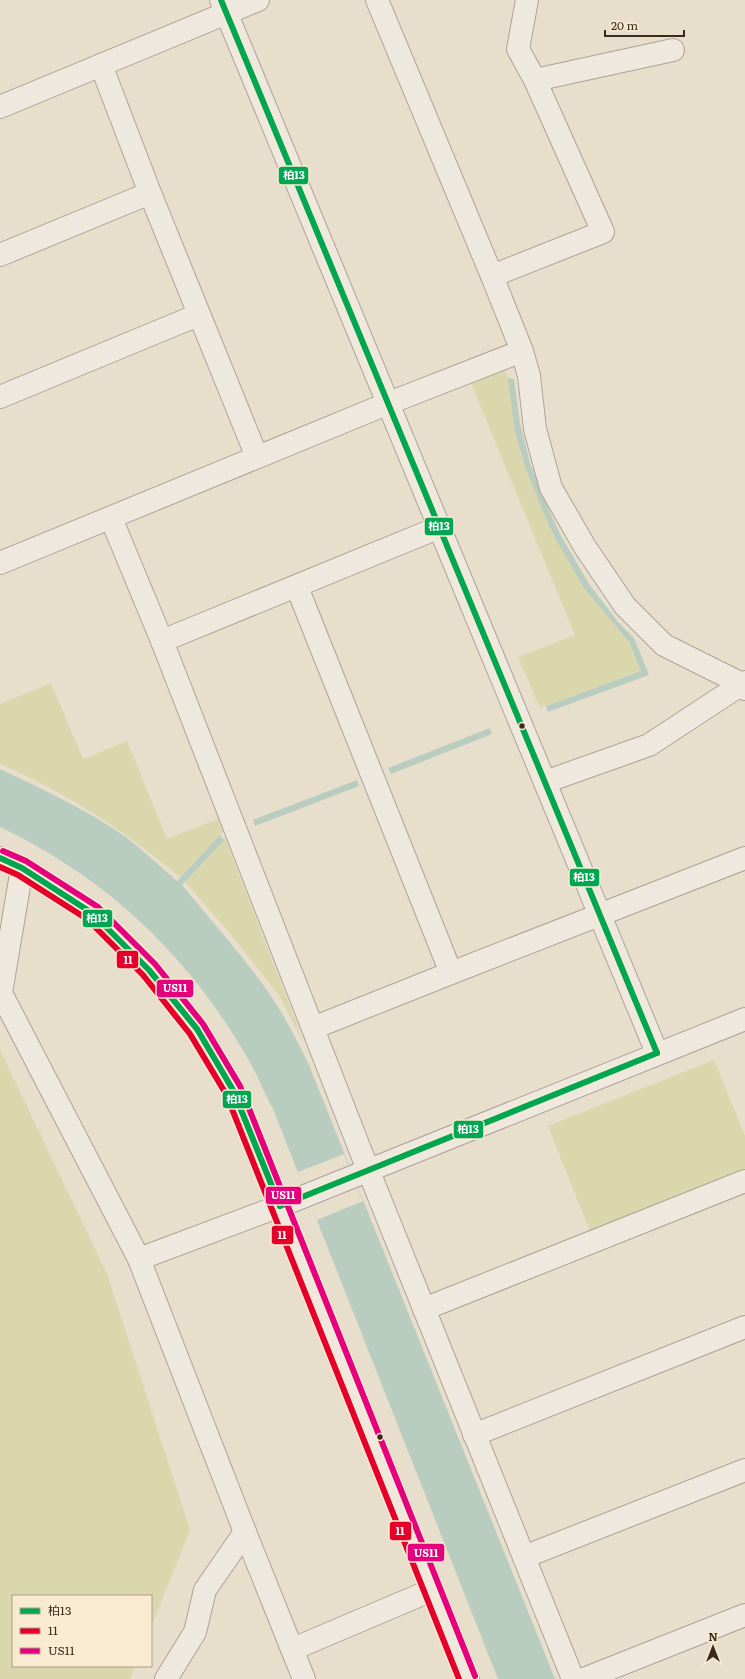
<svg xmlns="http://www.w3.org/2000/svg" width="745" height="1679" font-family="Literata,'Noto Sans JP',serif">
<rect width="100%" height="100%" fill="#e8decc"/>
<!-- green -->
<g fill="#dad7ad">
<polygon points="505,369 508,378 514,427 525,467 544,514 555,538 584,588 629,642 641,671 540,708 518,657 575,635 471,383"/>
<path d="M51,683L83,759L127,741L167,839L218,819L223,832L180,877C125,831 66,792 0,764V704Z"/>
<polygon points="225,838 304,1043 278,994 228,931 185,882"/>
<polygon points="0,1050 107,1274 190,1530 151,1627 151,1596 13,1596 13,1666 135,1666 130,1679 0,1679"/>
<polygon points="714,1060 745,1136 745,1168 590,1231 548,1126"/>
</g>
<!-- water -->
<g fill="#b8ccbf">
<polygon points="508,378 514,379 520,423 530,463 549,510 560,534 589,584 618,622 634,638 649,675 548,712 546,706 641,671 629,642 584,588 555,538 544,514 525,467 514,427"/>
<polygon points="490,728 492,734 391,774 388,768"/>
<path d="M0,769C36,786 72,803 106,824C132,839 154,861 177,881L220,835L224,840L182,885C211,920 242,955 269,993C284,1015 297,1040 309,1065L555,1679H498L273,1109C264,1092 257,1074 247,1057C188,955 107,878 0,827Z"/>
<polygon points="357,780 359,786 255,826 253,820"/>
</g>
<!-- pier -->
<polygon fill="#e8decc" points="344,1154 363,1201 317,1220 298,1172"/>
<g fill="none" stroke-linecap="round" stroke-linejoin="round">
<defs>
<g id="minor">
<polyline points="377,0 492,276 522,351 529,376 535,429 551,488 585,547 625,606 664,645 742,684 745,689"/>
<polyline points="101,65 150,193 257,457"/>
<polyline points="535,80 673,50"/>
<polyline points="0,107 258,0"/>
<polyline points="0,255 150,193"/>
<polyline points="492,276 603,232 535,80 518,49 527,0"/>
<polyline points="0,397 198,315"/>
<polyline points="111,518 162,641 361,1152 573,1679"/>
<polyline points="0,563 389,403 522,351"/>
<polyline points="297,587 451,973"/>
<polyline points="162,641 440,527"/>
<polyline points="545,782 649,745 745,682"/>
<polyline points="22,868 1,993 139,1259 245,1532 304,1679"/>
<polyline points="313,1028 451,973 745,858"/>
<polyline points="139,1259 280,1206"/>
<polyline points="424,1309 745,1181"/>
<polyline points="474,1435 745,1327"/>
<polyline points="524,1557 745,1470"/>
<polyline points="293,1649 432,1590"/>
<polyline points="166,1679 195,1632 205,1590 245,1532"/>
<polyline points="584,1679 745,1615"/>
</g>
<g id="tertiary">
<polyline points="221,0 657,1053"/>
<polyline points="0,858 22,868 92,913 149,970 197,1029 233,1090 468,1679"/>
<polyline points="280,1206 745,1019"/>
</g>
</defs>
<!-- minor casing -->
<use href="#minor" stroke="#ada395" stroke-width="24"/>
<!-- tertiary casing -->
<use href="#tertiary" stroke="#ada395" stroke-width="24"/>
<!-- minor -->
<use href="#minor" stroke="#eee8df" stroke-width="22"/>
<!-- tertiary -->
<use href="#tertiary" stroke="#eee8df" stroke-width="22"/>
<defs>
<g id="bus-1">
<polyline points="221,0 657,1053"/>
<polyline points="0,858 22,868 92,913 149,970 197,1029 233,1090 280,1206"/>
<polyline points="280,1206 657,1053"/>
</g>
<polyline id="bus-2" points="0,867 18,875 87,919 143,975 190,1034 226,1094 459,1679"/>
<polyline id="bus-3" points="3,851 26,861 98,907 155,964 203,1024 240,1086 475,1676"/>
</defs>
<!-- bus-1 casing -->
<use href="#bus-1" stroke="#f9ebd1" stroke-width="9"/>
<!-- bus-2 casing -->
<use href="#bus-2" stroke="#f9ebd1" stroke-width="9"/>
<!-- bus-3 casing -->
<use href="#bus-3" stroke="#f9ebd1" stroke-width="9"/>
<!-- bus-1 -->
<use href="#bus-1" stroke="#00a651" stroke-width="6"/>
<!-- bus-2 -->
<use href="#bus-2" stroke="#e4002b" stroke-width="6"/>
<!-- bus-3 -->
<use href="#bus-3" stroke="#e5007d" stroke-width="6"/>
</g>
<!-- markers -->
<g fill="#3c2a1c" stroke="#f9ebd1" stroke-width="1.5">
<circle cx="522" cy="726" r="3.5"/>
<circle cx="380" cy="1437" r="3.5"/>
</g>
<g stroke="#f9ebd1" stroke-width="1.5">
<rect x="278" y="166" width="31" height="19" rx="4" fill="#00a651"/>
<rect x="424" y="517" width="30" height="19" rx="4" fill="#00a651"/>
<rect x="569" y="868" width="31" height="19" rx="4" fill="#00a651"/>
<rect x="82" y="909" width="31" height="19" rx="4" fill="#00a651"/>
<rect x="116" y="950" width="23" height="19" rx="4" fill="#e4002b"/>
<rect x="156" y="979" width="38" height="19" rx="4" fill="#e5007d"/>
<rect x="222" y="1090" width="30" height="19" rx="4" fill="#00a651"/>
<rect x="453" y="1120" width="31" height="19" rx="4" fill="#00a651"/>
<rect x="265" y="1186" width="37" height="19" rx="4" fill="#e5007d"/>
<rect x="271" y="1225" width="23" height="20" rx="4" fill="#e4002b"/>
<rect x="389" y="1521" width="23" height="20" rx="4" fill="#e4002b"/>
<rect x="407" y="1543" width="38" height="19" rx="4" fill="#e5007d"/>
</g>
<g font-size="11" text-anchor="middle" font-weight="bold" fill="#fff">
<text x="294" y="179">柏13</text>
<text x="439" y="530">柏13</text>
<text x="584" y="881">柏13</text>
<text x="97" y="922">柏13</text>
<text x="128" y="964">11</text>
<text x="175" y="992">US11</text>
<text x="237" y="1103">柏13</text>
<text x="468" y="1133">柏13</text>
<text x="283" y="1199">US11</text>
<text x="282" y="1239">11</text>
<text x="400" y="1535">11</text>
<text x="426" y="1557">US11</text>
</g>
<!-- legend -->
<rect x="12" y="1595" width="140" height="72" fill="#f9ebd1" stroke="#ad9e89"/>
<rect x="20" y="1608" width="20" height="6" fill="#00a651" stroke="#ad9e89"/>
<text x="48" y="1615" font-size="12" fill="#3c2a1c">柏13</text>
<rect x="20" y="1628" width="20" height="6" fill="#e4002b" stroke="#ad9e89"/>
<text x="48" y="1635" font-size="12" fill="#3c2a1c">11</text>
<rect x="20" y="1648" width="20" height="6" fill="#e5007d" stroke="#ad9e89"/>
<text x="48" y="1655" font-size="12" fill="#3c2a1c">US11</text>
<!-- north arrow -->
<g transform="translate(713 1647)" stroke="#f9ebd1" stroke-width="3" paint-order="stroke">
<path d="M0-3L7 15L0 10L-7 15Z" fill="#3c2a1c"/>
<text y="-6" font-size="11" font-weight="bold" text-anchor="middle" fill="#3c2a1c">N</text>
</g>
<!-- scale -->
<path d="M605 30v6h79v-6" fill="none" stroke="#3c2a1c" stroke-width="2"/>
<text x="611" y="30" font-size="12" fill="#3c2a1c" stroke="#f9ebd1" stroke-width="3" paint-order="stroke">20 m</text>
</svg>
